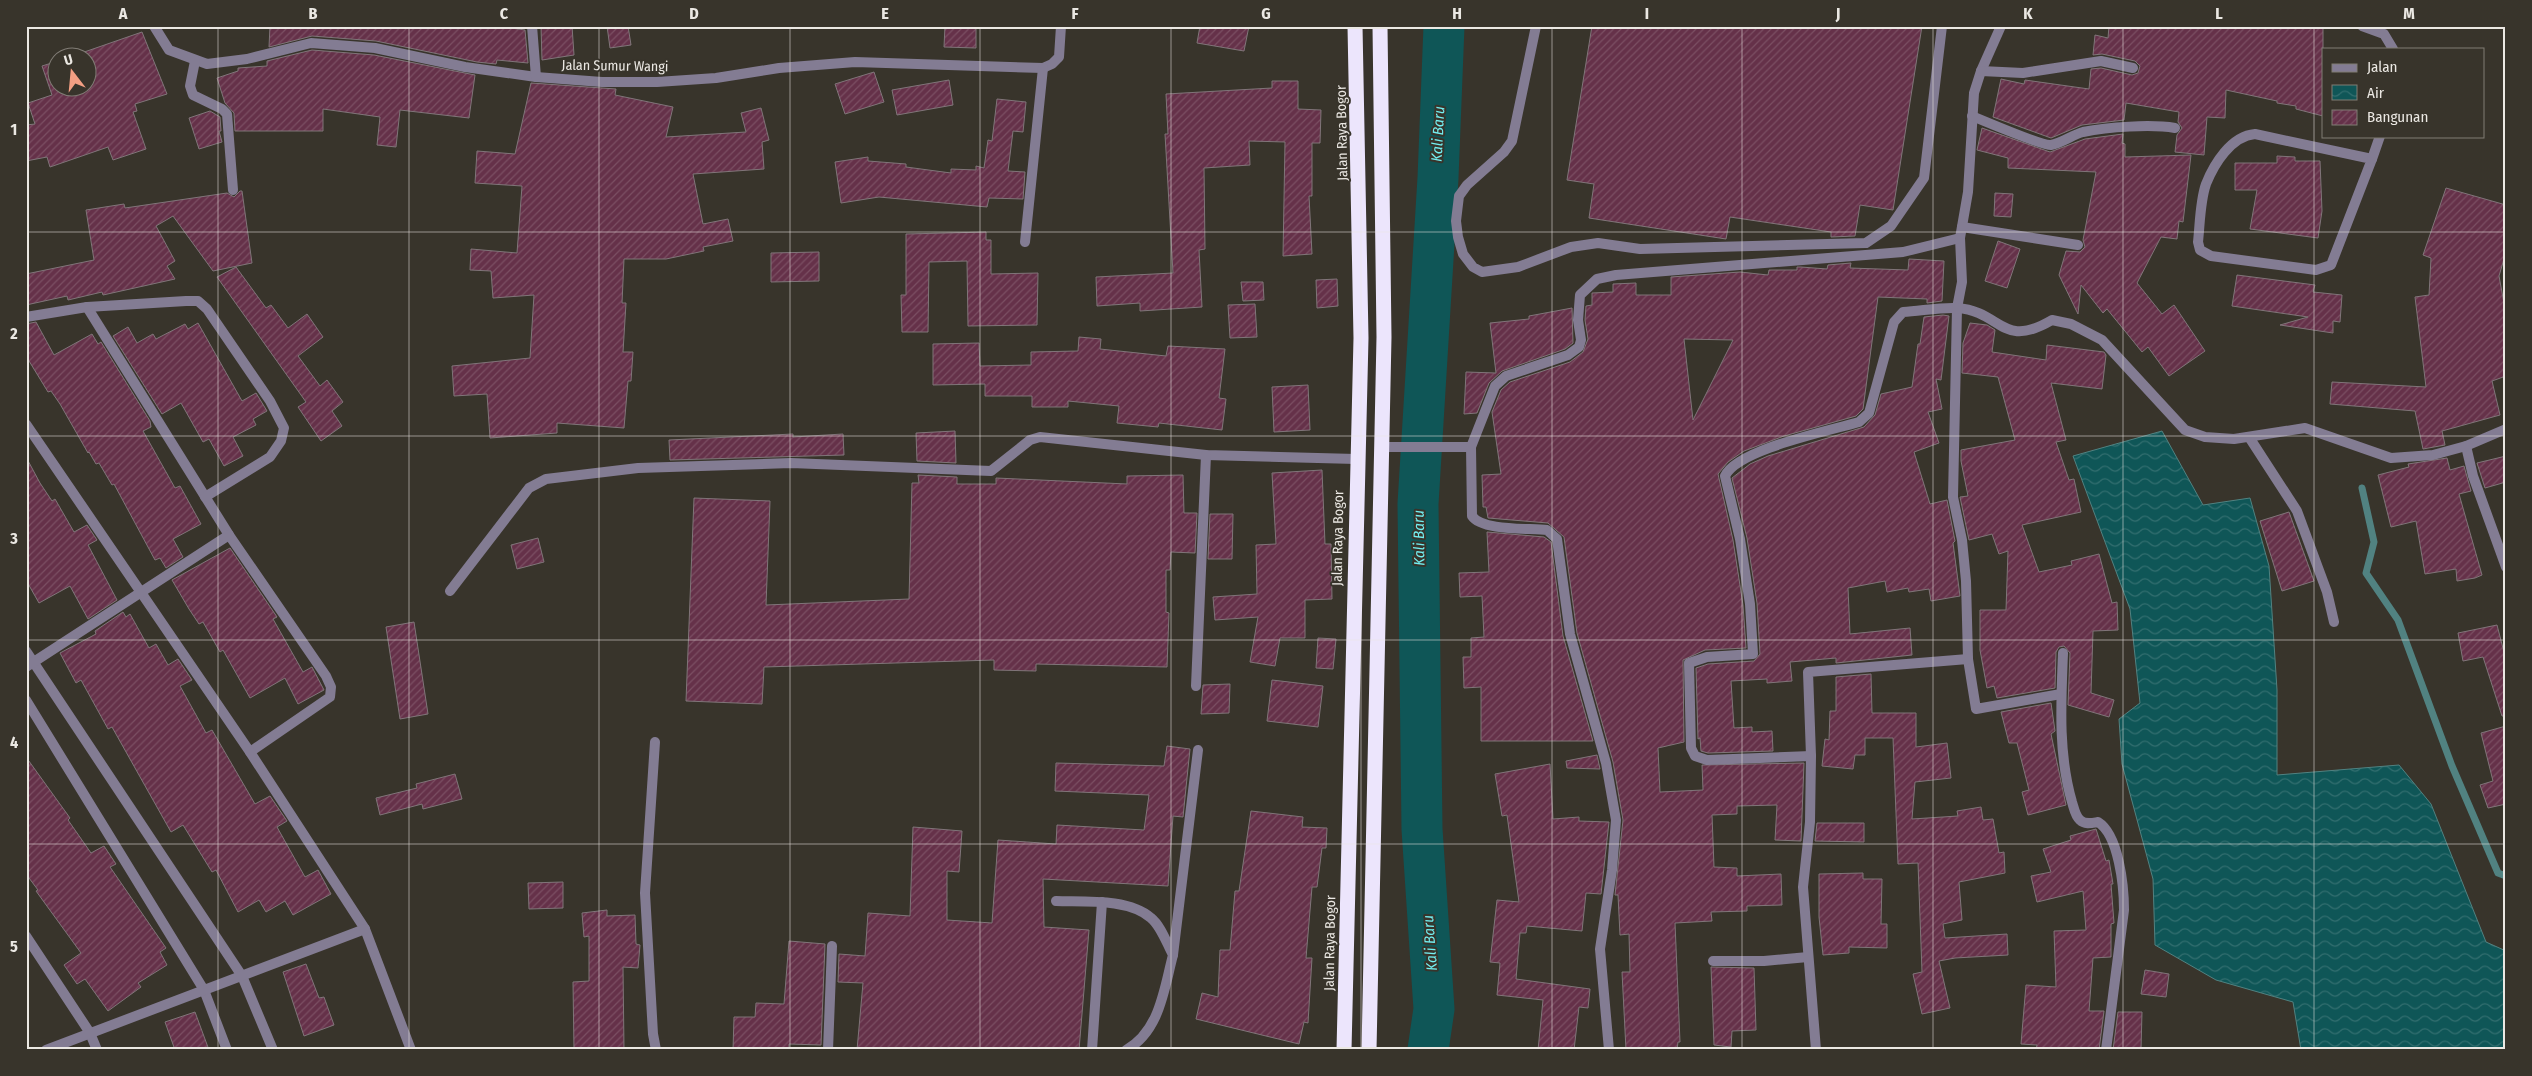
<svg xmlns="http://www.w3.org/2000/svg" width="2532" height="1076" font-family="'Fira Sans Condensed',sans-serif">
<defs>
<pattern id="water-waves" width="16" height="10" patternUnits="userSpaceOnUse" patternTransform="scale(1.25)"><rect width="16" height="10" fill="#0f5657"/><path d="M0 5q4-4 8 0t8 0" fill="none" stroke="#326e6f"/></pattern>
<pattern id="building-hatch" width="6" height="6" patternUnits="userSpaceOnUse" patternTransform="scale(1.25)"><rect width="6" height="6" fill="#653149"/><path d="M-1 1l2-2M0 6l6-6M5 7l2-2" fill="none" stroke="#7b4f63"/></pattern>
</defs>
<rect width="100%" height="100%" fill="#38342b"/>
<!-- water -->
<polygon fill="url(#water-waves)" stroke="#518281" points="2162,431 2203,505 2250,498 2269,566 2277,690 2277,775 2399,765 2431,804 2486,942 2506,951 2506,1050 2301,1050 2293,1002 2216,980 2155,945 2153,879 2122,764 2119,719 2140,703 2130,609 2073,456"/>
<g fill="none" stroke-linecap="round" stroke-linejoin="round">
<!-- stream -->
<polyline stroke="#518281" stroke-width="7" points="2362,488 2374,542 2366,573 2398,620 2452,766 2498,873 2506,876"/>
<!-- river -->
<polyline stroke="#0f5657" stroke-width="41" points="1428,1050 1434,1009 1422,829 1418,504 1438,178 1444,26"/>
</g>
<!-- building -->
<g fill="url(#building-hatch)" stroke="#807579" fill-rule="evenodd">
<polygon points="270,26 497,26 525,30 528,63 497,60 496,64 477,62 376,41 312,36 269,47"/>
<polygon points="541,26 572,26 574,55 542,60"/>
<polygon points="607,26 628,26 631,45 610,48"/>
<polygon points="945,26 976,26 976,48 944,47"/>
<polygon points="1200,26 1249,26 1244,51 1197,43"/>
<polygon points="1592,26 1922,26 1893,210 1860,205 1855,236 1831,237 1831,232 1730,217 1726,239 1589,218 1594,184 1567,180"/>
<polygon points="2109,26 2323,26 2323,116 2296,109 2296,106 2277,103 2277,101 2226,90 2225,118 2207,117 2204,155 2175,152 2177,135 2182,128 2178,122 2179,112 2126,103 2124,120 2082,125 2051,138 1993,117 2001,79 2024,84 2025,80 2089,89 2091,69 2101,68 2132,75 2138,73 2140,66 2135,61 2102,54 2093,55 2095,35 2108,38"/>
<polygon points="142,32 167,94 135,104 137,111 133,112 146,149 113,160 108,147 50,167 47,157 26,161 26,125 35,124 28,103 52,95 42,66 58,61 58,88 88,88 88,58 67,58"/>
<polygon points="312,50 374,55 475,75 469,118 400,110 396,147 377,145 380,117 323,109 323,131 235,131 234,113 225,103 217,78 238,71 238,68 267,66 267,61"/>
<polygon points="874,72 884,102 845,114 835,84"/>
<polygon points="949,80 953,105 897,115 892,90"/>
<polygon points="1272,81 1298,81 1298,109 1321,110 1320,143 1312,143 1312,196 1309,196 1312,254 1283,256 1285,142 1249,141 1250,165 1204,168 1205,249 1199,250 1202,307 1140,311 1140,303 1097,306 1096,277 1173,273 1165,134 1168,134 1166,94 1272,88"/>
<polygon points="531,83 616,89 615,95 673,107 666,137 746,132 741,113 761,108 769,140 762,142 764,169 693,174 703,224 728,219 733,241 703,247 704,251 666,259 624,259 622,303 626,303 623,352 633,352 631,381 628,381 624,428 557,423 557,433 490,438 487,394 454,396 452,366 530,358 534,295 493,298 491,271 470,270 471,249 517,253 522,186 475,183 477,151 515,154"/>
<polygon points="997,99 1026,102 1023,132 1013,131 1008,171 1025,172 1023,199 989,198 987,207 879,197 841,203 835,162 868,157 868,161 906,164 906,167 951,173 951,169 976,170 976,166 984,168 988,140 992,141"/>
<polygon points="210,111 220,117 221,131 219,131 222,142 199,149 189,118"/>
<polygon points="1982,128 2050,152 2085,139 2123,134 2122,143 2125,144 2125,157 2191,155 2183,222 2179,221 2177,239 2161,237 2137,283 2162,314 2174,305 2205,351 2169,376 2148,347 2142,352 2107,309 2103,313 2081,285 2078,314 2059,275 2066,251 2080,252 2085,247 2083,240 2096,172 2008,168 2008,158 1977,150"/>
<polygon points="2277,156 2295,157 2295,161 2320,161 2322,211 2318,238 2250,229 2257,190 2235,190 2235,163 2277,163"/>
<polygon points="2446,188 2506,205 2506,252 2499,276 2506,314 2506,376 2492,381 2500,415 2442,431 2445,445 2423,449 2415,411 2330,404 2332,382 2426,387 2415,297 2429,295 2431,258 2423,255"/>
<polygon points="240,191 242,191 252,263 213,271 173,216 156,226 175,261 167,266 175,279 103,295 102,292 68,300 67,296 26,305 26,274 94,260 86,210 124,204 125,208 227,193 234,197"/>
<polygon points="1995,193 2013,194 2011,217 1994,216"/>
<polygon points="986,232 986,240 991,240 991,274 1038,273 1037,325 968,326 967,261 929,262 928,332 902,332 901,295 906,295 906,234"/>
<polygon points="1998,241 2020,249 2007,288 1985,281"/>
<polygon points="819,252 819,281 771,282 771,253"/>
<path d="M1909,259L1944,261L1942,301L1927,303V299L1878,297L1863,409L1856,416L1784,436L1744,451L1728,462L1718,474L1733,540L1743,605L1746,648L1705,650L1683,660L1684,742L1658,748L1660,792L1703,790L1702,765L1804,763L1801,841L1775,840L1777,805L1737,806V814L1712,815L1714,867L1737,868V876L1781,874L1782,905L1747,906V911L1711,912L1712,921L1675,923L1680,1042H1678L1677,1050H1626L1622,972H1630L1629,934L1620,935L1618,895H1615L1623,820L1613,762L1577,633L1564,537L1548,523L1488,518L1486,507H1483L1482,475L1501,474L1492,412L1501,390L1510,382L1570,362L1583,352L1588,339L1585,320L1586,306L1592,305V293L1613,292V284L1636,283V295H1671V277L1740,272L1768,275L1769,270H1797V267H1801L1827,269L1828,265L1851,263L1850,268L1908,270ZM1684,339L1733,340L1693,420Z"/>
<polygon points="236,267 266,308 271,305 288,328 307,314 323,337 298,356 320,386 327,380 343,402 332,411 342,426 321,441 298,407 306,402 217,277"/>
<polygon points="2237,275 2315,285 2313,292 2342,295 2340,322 2333,321 2333,333 2280,325 2308,317 2232,306"/>
<polygon points="1337,279 1338,306 1317,308 1316,280"/>
<polygon points="1241,282 1263,282 1264,300 1243,301"/>
<polygon points="1255,304 1257,337 1230,338 1228,305"/>
<polygon points="1572,308 1573,343 1565,349 1502,371 1489,383 1477,413 1464,414 1466,372 1496,373 1490,323 1529,319 1529,316"/>
<polygon points="1943,315 1949,316 1941,380 1936,379 1942,409 1928,412 1939,443 1914,452 1930,504 1947,500 1955,541 1953,543 1960,596 1931,601 1929,589 1909,592 1908,588 1887,592 1885,581 1848,588 1850,634 1910,628 1912,655 1836,663 1836,658 1790,662 1792,681 1767,683 1767,679 1731,681 1734,728 1752,727 1752,732 1772,731 1773,751 1708,753 1701,751 1700,738 1698,739 1696,668 1708,664 1754,661 1760,654 1757,603 1747,538 1732,478 1750,464 1768,456 1864,427 1875,415 1881,394 1912,387 1918,344 1920,344 1924,317"/>
<polygon points="36,322 54,355 92,334 98,344 101,342 150,421 151,427 143,431 175,488 180,486 201,524 173,539 183,557 166,568 160,558 155,560 114,484 112,485 99,463 96,464 89,452 88,453 60,404 51,391 48,392 26,356 26,324"/>
<polygon points="198,323 242,401 256,393 267,411 253,419 256,425 233,437 243,456 224,466 209,439 203,442 181,403 162,414 113,336 128,327 137,343 153,334 156,339 185,324 188,329"/>
<polygon points="1970,323 1987,325 1995,330 1992,352 2046,360 2047,345 2104,352 2106,355 2102,389 2051,383 2066,440 2056,442 2069,480 2074,479 2081,512 2022,525 2039,572 2072,565 2071,561 2099,554 2112,603 2117,602 2118,630 2093,631 2091,693 2114,700 2109,717 2068,705 2070,653 2064,646 2059,647 2056,652 2055,688 1997,698 1994,686 1987,688 1980,650 1980,610 2006,610 2008,551 1999,554 1992,534 1969,540 1960,497 1968,496 1961,461 1961,450 2015,440 1998,377 1962,373 1963,343"/>
<polygon points="1079,337 1101,339 1100,349 1166,356 1168,346 1225,349 1219,398 1226,399 1222,430 1159,423 1158,427 1117,423 1119,406 1068,401 1068,407 1032,407 1032,396 985,396 985,384 933,385 933,344 979,343 980,366 1031,365 1031,352 1078,351"/>
<polygon points="1308,385 1310,430 1274,432 1272,387"/>
<polygon points="955,431 956,463 917,461 916,433"/>
<polygon points="793,434 793,437 843,434 844,455 670,460 669,440"/>
<polygon points="2506,456 2506,482 2485,488 2477,463"/>
<polygon points="26,457 40,483 52,501 55,499 74,532 87,525 97,540 88,545 117,600 88,619 70,586 39,603 26,580"/>
<polygon points="2447,458 2450,470 2464,466 2471,491 2459,494 2482,575 2475,578 2457,581 2456,569 2425,574 2416,521 2391,527 2378,475 2409,467 2408,464"/>
<polygon points="1322,470 1325,544 1331,544 1332,599 1305,600 1305,638 1280,638 1275,666 1250,662 1258,617 1215,620 1213,597 1257,594 1256,545 1276,544 1272,473"/>
<polygon points="918,475 957,477 957,484 996,484 996,478 1127,484 1127,476 1183,475 1184,513 1197,513 1195,553 1171,552 1170,570 1166,570 1166,612 1169,613 1167,667 1036,664 1036,671 994,670 994,660 764,667 762,704 686,701 694,498 770,501 766,605 909,599 912,483 919,483"/>
<polygon points="2289,512 2314,581 2282,591 2260,521"/>
<polygon points="1210,514 1233,514 1232,559 1208,559"/>
<polygon points="1487,532 1544,537 1551,542 1563,636 1593,741 1481,741 1481,687 1464,688 1463,657 1471,657 1471,638 1484,637 1482,596 1460,597 1459,573 1489,572"/>
<polygon points="538,538 544,562 517,569 511,545"/>
<polygon points="230,548 275,614 277,617 273,619 303,672 312,667 324,690 298,704 285,678 250,698 223,650 220,652 203,622 199,624 189,609 172,580"/>
<polygon points="123,612 126,617 130,614 149,648 156,644 168,665 178,659 192,680 180,686 206,733 212,730 255,804 270,796 287,821 277,827 305,877 318,870 331,894 293,915 285,901 266,912 259,900 238,912 216,870 212,872 183,825 171,832 112,727 108,729 81,680 76,683 60,653 96,634 95,631"/>
<polygon points="414,622 428,714 400,719 386,627"/>
<polygon points="2497,625 2506,660 2506,716 2502,716 2483,657 2463,661 2458,633"/>
<polygon points="1318,638 1336,639 1333,669 1316,668"/>
<polygon points="1871,674 1872,713 1916,713 1916,747 1947,743 1951,778 1915,782 1912,819 1958,816 1957,811 1981,807 1983,820 1993,819 1999,853 2004,852 2005,873 1959,882 1962,920 1943,924 1945,938 2007,934 2008,955 1955,958 1939,961 1950,1008 1922,1014 1913,974 1922,972 1918,863 1898,864 1893,738 1865,738 1865,755 1855,755 1853,769 1822,766 1825,739 1829,740 1830,711 1836,711 1836,677"/>
<polygon points="1272,680 1323,686 1318,727 1267,721"/>
<polygon points="1230,684 1229,713 1201,714 1203,685"/>
<polygon points="2051,703 2055,731 2051,734 2066,805 2028,815 2022,792 2029,790 2017,743 2009,743 2001,712"/>
<polygon points="2506,726 2506,804 2488,808 2480,785 2493,781 2481,733"/>
<polygon points="1167,746 1190,749 1183,817 1173,816 1168,886 1043,879 1044,927 1089,930 1079,1050 857,1050 863,983 838,982 839,954 865,956 868,913 910,916 913,827 962,831 959,872 947,871 947,920 992,923 998,840 1056,844 1057,825 1144,830 1149,795 1055,791 1056,763 1164,766"/>
<polygon points="1597,755 1600,769 1567,768 1566,761"/>
<polygon points="26,757 70,818 68,820 91,853 104,846 116,864 110,867 166,948 160,952 167,965 138,983 141,987 108,1011 85,979 77,984 64,965 81,953 36,891 38,890 26,874"/>
<polygon points="1550,764 1553,819 1579,817 1579,821 1609,822 1601,894 1586,893 1582,931 1527,926 1526,933 1520,933 1516,979 1590,989 1588,1008 1579,1007 1574,1050 1538,1050 1543,1000 1497,995 1500,963 1490,962 1497,900 1519,902 1507,815 1502,816 1495,774"/>
<polygon points="455,774 462,799 423,809 422,804 380,815 376,798 417,788 416,784"/>
<polygon points="1251,811 1303,817 1302,827 1327,828 1326,848 1322,848 1317,887 1312,887 1306,958 1312,958 1308,1023 1304,1022 1299,1044 1196,1019 1202,993 1218,997 1220,950 1230,950 1235,891 1239,891"/>
<polygon points="1817,823 1864,823 1864,842 1815,841"/>
<polygon points="2096,829 2106,861 2109,860 2113,884 2111,884 2114,923 2111,924 2111,957 2093,958 2089,1011 2104,1011 2099,1050 2036,1050 2037,1045 2021,1044 2026,985 2056,987 2054,931 2086,930 2083,891 2037,902 2031,876 2051,872 2043,849 2071,840 2070,836"/>
<polygon points="1863,873 1863,879 1882,879 1881,924 1887,924 1887,948 1849,947 1849,953 1823,955 1819,917 1819,874"/>
<polygon points="563,882 563,908 529,909 528,883"/>
<polygon points="607,910 607,916 635,915 636,944 640,945 638,968 623,967 624,1050 574,1050 573,982 589,981 589,936 584,937 582,913"/>
<polygon points="789,941 825,944 821,1045 789,1044 789,1050 733,1050 734,1017 755,1017 756,1003 784,1004"/>
<polygon points="306,964 319,998 324,997 334,1025 304,1036 283,972"/>
<polygon points="1711,967 1754,968 1756,1030 1732,1031 1731,1047 1714,1045"/>
<polygon points="2145,970 2169,974 2166,997 2141,994"/>
<polygon points="195,1012 209,1050 175,1050 165,1022"/>
<polygon points="2118,1012 2142,1012 2141,1050 2113,1050"/>
</g>
<g fill="none" stroke-linecap="round" stroke-linejoin="round">
<!-- lane -->
<g stroke="#837c93" stroke-width="10">
<polyline points="1536,26 1512,141 1504,152 1467,185 1459,196 1456,221 1458,237 1463,254 1473,267 1482,272 1518,267 1571,247 1598,243 1640,249 1866,243 1891,226 1924,178 1942,26"/>
<polyline points="450,591 529,488 546,479 638,468 791,463 991,471 1030,440 1040,437 1206,455 1356,459"/>
<polyline points="1196,686 1206,455"/>
<polyline points="655,742 645,893 653,1034 656,1050"/>
<path d="M1056,901C1083,902 1129,898 1151,918C1161,926 1167,944 1173,955C1164,989 1160,1031 1126,1050"/>
<polyline points="1173,955 1198,750"/>
<polyline points="828,1050 832,946"/>
<polyline points="1092,1050 1102,902"/>
</g>
<!-- street -->
<g stroke="#837c93" stroke-width="10">
<polyline points="154,26 169,50 207,64 247,59 311,43 375,48 465,67 536,77 602,82 657,82 716,78 779,68 855,62 1043,68 1052,64 1059,57 1061,26"/>
<polyline points="532,26 536,77"/>
<polyline points="2001,26 1981,71 1974,93 1968,192 1960,238 1962,282 1957,308 1953,497 1962,540 1966,581 1968,659 1976,709 2061,694"/>
<polyline points="2362,26 2384,34 2393,49"/>
<polyline points="195,61 190,86 193,95 222,109 227,114 233,190"/>
<polyline points="1981,71 2023,73 2101,61 2133,68"/>
<path d="M1972,116C1984,121 2043,146 2051,145C2062,143 2072,135 2083,132C2108,127 2151,124 2175,128"/>
<path d="M2255,134L2372,159L2331,265L2316,270L2211,256L2200,250L2198,242C2200,224 2200,201 2206,184C2214,164 2231,136 2255,134Z"/>
<polyline points="2372,159 2380,136"/>
<polyline points="1962,227 2078,245"/>
<polyline points="1025,242 1043,68"/>
<polyline points="87,307 229,535 326,676 331,687 330,697 250,752"/>
<polyline points="26,317 87,307 186,301 198,301 207,309 270,401 284,428 281,441 270,457 205,497"/>
<polyline points="26,424 250,752 365,929 411,1050"/>
<polyline points="2249,437 2297,511 2327,592 2334,622"/>
<polyline points="2466,446 2473,476 2506,567"/>
<polyline points="1380,447 1471,447"/>
<polyline points="26,651 242,976 273,1050"/>
<path d="M2063,653C2061,703 2058,754 2072,802C2074,808 2075,816 2080,820C2085,825 2092,823 2098,822C2119,835 2124,887 2124,910L2106,1050"/>
<polyline points="26,667 229,535"/>
<polyline points="26,700 204,990 227,1050"/>
<path d="M1811,756L1707,760L1695,756L1691,748L1689,663L1707,657L1753,654L1750,604L1740,539L1725,476C1738,449 1829,431 1859,422L1869,413L1894,322L1903,312C1921,311 1940,307 1957,308C2002,311 2001,350 2052,320L2071,324L2102,340L2185,430L2205,437L2234,439L2305,428L2391,458L2433,455L2466,446L2506,429"/>
<polyline points="26,936 90,1033 97,1050"/>
<polyline points="1713,961 1764,961 1808,957"/>
<polyline points="46,1050 365,929"/>
<path d="M1609,1050L1600,949L1612,870L1616,820L1606,763L1570,634L1557,539L1547,530C1529,528 1482,531 1472,516L1471,447L1495,386L1506,376L1568,355L1579,347L1581,340L1578,320L1580,295L1597,279L1616,275L1903,252L1960,238"/>
<polyline points="1816,1050 1803,887 1810,822 1811,756 1808,672 1968,659"/>
</g>
<!-- highway -->
<g stroke="#ece5fc" stroke-width="15">
<polyline points="1344,1050 1361,338 1355,26"/>
<polyline points="1369,1050 1384,337 1380,26"/>
</g>
</g>
<!-- grid -->
<path fill="none" stroke="#ebe8e3" stroke-width="1" stroke-opacity="0.55" d="M218,26V1050M409,26V1050M599,26V1050M790,26V1050M980,26V1050M1171,26V1050M1361,26V1050M1552,26V1050M1742,26V1050M1933,26V1050M2123,26V1050M2314,26V1050M26,232H2506M26,436H2506M26,640H2506M26,844H2506"/>
<g text-anchor="middle" dominant-baseline="central" stroke-width="4" stroke-linejoin="round" paint-order="stroke">
<!-- street labels -->
<g font-size="14" fill="#ebe8e3" stroke="#38342b">
<text transform="translate(615 66) rotate(1)">Jalan Sumur Wangi</text>
<text transform="translate(1342 133) rotate(-91)">Jalan Raya Bogor</text>
<text transform="translate(1338 538) rotate(-89)">Jalan Raya Bogor</text>
<text transform="translate(1330 943) rotate(-89)">Jalan Raya Bogor</text>
</g>
<!-- water labels -->
<g font-size="15" font-style="italic" fill="#73f0f2" stroke="#38342b">
<text transform="translate(1438 134) rotate(-87)">Kali Baru</text>
<text transform="translate(1419 538) rotate(-91)">Kali Baru</text>
<text transform="translate(1430 943) rotate(-94)">Kali Baru</text>
</g>
</g>
<!-- border -->
<rect width="2532" height="1076" fill="none" stroke="#38342b" stroke-width="55"/>
<!-- legend -->
<rect x="2322" y="48" width="162" height="90" fill="#38342b" stroke="#807c75"/>
<rect x="2332" y="64" width="25" height="8" fill="#837c93" stroke="#807c75"/>
<text x="2367" y="72" font-size="15" fill="#ebe8e3">Jalan</text>
<rect x="2332" y="85" width="25" height="15" fill="url(#water-waves)" stroke="#807c75"/>
<text x="2367" y="98" font-size="15" fill="#ebe8e3">Air</text>
<rect x="2332" y="110" width="25" height="15" fill="url(#building-hatch)" stroke="#807c75"/>
<text x="2367" y="122" font-size="15" fill="#ebe8e3">Bangunan</text>
<!-- north arrow -->
<g transform="translate(72 72) rotate(344)"><circle r="24" fill="#38342b" stroke="#807c75"/>
<path d="M0-4L9 19L0 12L-9 19Z" fill="#f39f83"/>
<text y="-8" font-size="14" font-weight="bold" text-anchor="middle" fill="#ebe8e3">U</text>
</g>
<rect x="28" y="28" width="2476" height="1020" fill="none" stroke="#ebe8e3" stroke-width="2"/>
<g font-size="16" text-anchor="middle" font-weight="bold" fill="#ebe8e3">
<text x="123" y="19">A</text>
<text x="313" y="19">B</text>
<text x="504" y="19">C</text>
<text x="694" y="19">D</text>
<text x="885" y="19">E</text>
<text x="1075" y="19">F</text>
<text x="1266" y="19">G</text>
<text x="1457" y="19">H</text>
<text x="1647" y="19">I</text>
<text x="1838" y="19">J</text>
<text x="2028" y="19">K</text>
<text x="2219" y="19">L</text>
<text x="2409" y="19">M</text>
<text x="14" y="135">1</text>
<text x="14" y="339">2</text>
<text x="14" y="544">3</text>
<text x="14" y="748">4</text>
<text x="14" y="952">5</text>
</g>
</svg>
